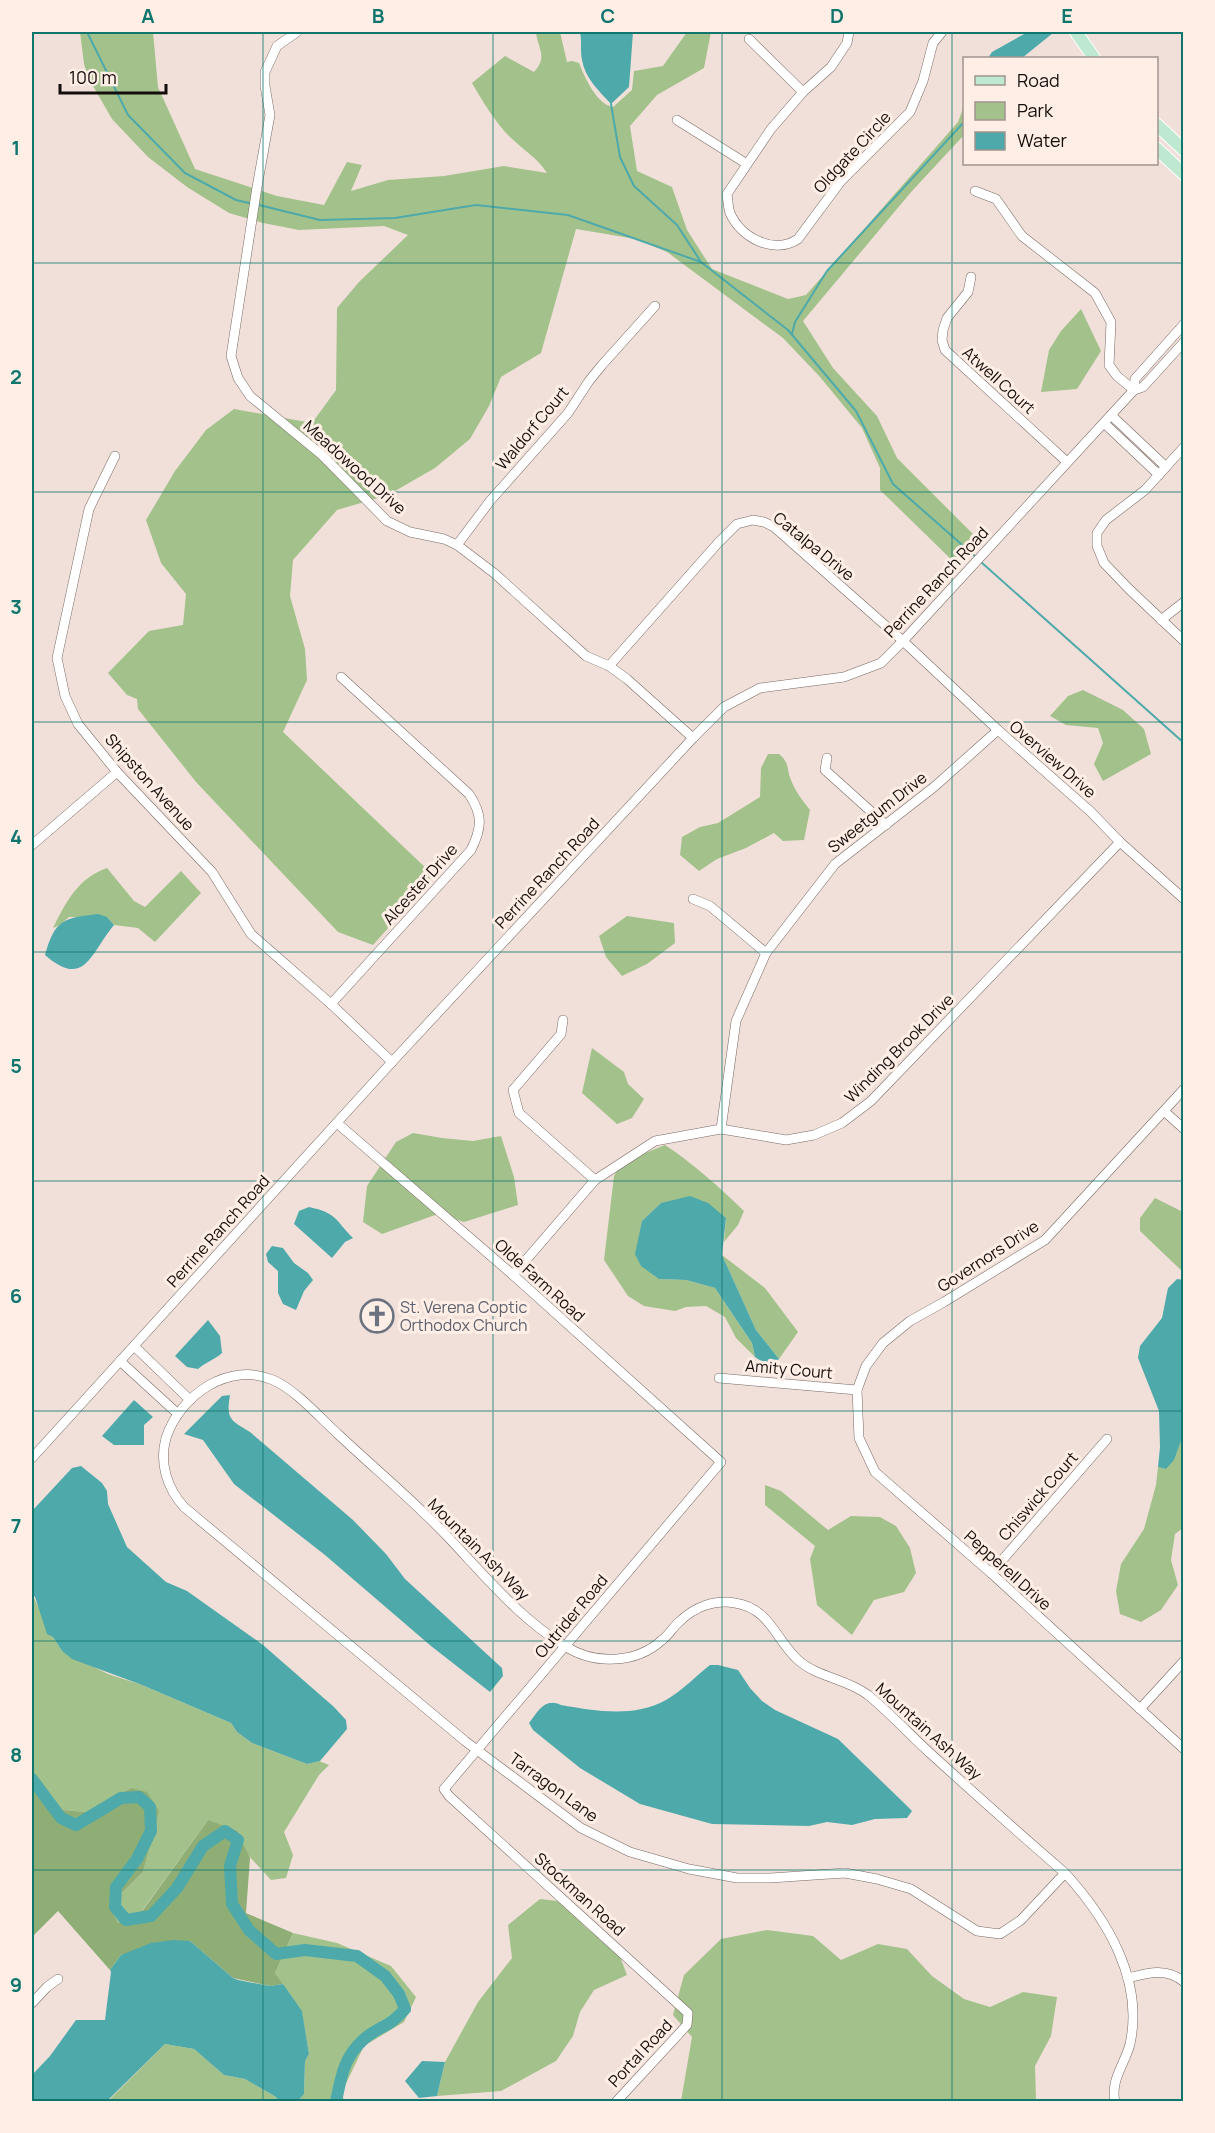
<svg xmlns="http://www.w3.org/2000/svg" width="1215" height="2133" font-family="Manrope,sans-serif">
<rect width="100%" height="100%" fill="#f1e0d9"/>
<!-- green -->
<g fill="#a3c28b">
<path d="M80,32H153L158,87L195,169L277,196L324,205L347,162L362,165L351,191L388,180L444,176L504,166L547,173C537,157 523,150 510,137C495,122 483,102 472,83L505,56L534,72C548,57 538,49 536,32H560L567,62L572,61L579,63C584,76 597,105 613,107L632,90L634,71L663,66L687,32H711L704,68L657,95L630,126L637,171L672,187L687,230L712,269L788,299L806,295L958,122L964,106V135L912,191L803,321L833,368L877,416L897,458L982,543L957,565L880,490V468L862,428L820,377L783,338L667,252L636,239L576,229L541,353L501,377L489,406L470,439L435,468L388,495L337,510L293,560L290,596L305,649L307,680L283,732L429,871L430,881L373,945L338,932L196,782L138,709L137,699L127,695L108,673L149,631L183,625L186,594L161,563L146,520L175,471L206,430L234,409L312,423L336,390L337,308L359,282L408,235L384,226L299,230L263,223L229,213L187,187L148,157L112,119L89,79L84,64Z"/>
<polygon points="1081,309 1101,351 1077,389 1041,392 1049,350 1061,331"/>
<polygon points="1083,690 1123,710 1144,729 1151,754 1103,781 1094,764 1103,743 1098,728 1066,725 1050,716 1068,696"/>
<path d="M768,754H779C790,763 786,768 791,780C795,791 803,801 810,810L804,840L783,841L774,833L746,848L717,859L699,871L680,855L682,837L700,827L718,823L760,797L761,768Z"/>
<path d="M107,868L134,901L145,907L181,871L201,893L155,942L138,928L114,925L107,917H69L60,925L53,928C66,902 78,878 107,868Z"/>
<polygon points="627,916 674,923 675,943 647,964 622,976 606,957 599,936"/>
<polygon points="592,1048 624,1072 628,1084 644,1099 632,1118 617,1124 582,1093"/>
<polygon points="413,1133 442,1138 473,1141 501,1136 514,1177 518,1205 464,1222 438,1214 382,1234 363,1222 367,1186 396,1142"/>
<path d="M665,1145C694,1164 719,1187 744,1211L738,1225L724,1242L726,1218L661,1203L642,1221L640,1233L659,1279L686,1280L715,1288L752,1343L755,1357L736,1338L725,1317L706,1306L686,1307L675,1311L644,1306L628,1296L604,1260L614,1176L624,1160L638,1156Z"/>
<polygon points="1155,1198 1183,1212 1183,1272 1140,1231 1140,1218"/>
<polygon points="722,1255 765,1288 798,1332 779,1359 756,1330"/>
<path d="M1183,1390V1528L1175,1534L1171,1560L1178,1585L1161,1610L1141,1622L1120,1614L1116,1591L1121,1564L1144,1529L1156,1485L1158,1467L1166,1469C1185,1447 1182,1418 1183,1390Z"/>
<polygon points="765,1485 781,1491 828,1530 851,1516 880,1517 896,1526 910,1548 916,1573 904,1592 874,1600 852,1635 817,1605 810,1559 815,1546 765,1505"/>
<polygon points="32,1594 53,1637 62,1651 108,1674 142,1685 231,1723 237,1732 252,1743 307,1764 319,1761 329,1765 319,1775 284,1832 293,1855 286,1878 271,1880 249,1856 208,1820 136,1919 118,1924 109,1906 143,1872 158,1811 131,1788 86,1812 63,1810 32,1776"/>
<polygon points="540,1899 566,1902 584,1926 619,1954 627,1975 594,1990 580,2012 573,2036 556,2061 501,2091 437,2096 445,2062 478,2002 512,1958 508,1925"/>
<polygon points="767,1930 813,1936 841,1960 878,1944 907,1949 932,1976 964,1999 990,2007 1023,1992 1057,1997 1051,2036 1035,2066 1036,2101 681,2101 692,2037 673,2015 684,1975 721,1939"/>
<polygon points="293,1933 337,1943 391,1966 416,1997 404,2022 364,2046 341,2094 345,2101 298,2101 304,2094 305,2061 309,2054 302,2012 275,1973"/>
<polygon points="165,2044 194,2049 224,2075 245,2079 276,2097 278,2101 107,2102"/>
</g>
<!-- forest -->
<polygon fill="#8eae76" points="32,1776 63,1810 86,1812 131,1788 147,1792 159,1811 143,1872 109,1906 118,1923 143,1910 208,1820 237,1831 250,1858 246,1913 293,1933 275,1973 283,1984 270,1986 233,1978 190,1941 121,1955 110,1970 58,1911 32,1937"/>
<!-- water -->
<g fill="#4ea9aa">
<path d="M580,32H633L629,87L611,104C599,91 585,78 582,60C580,51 582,41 580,32Z"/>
<polygon points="1026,33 1053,33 1022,58 988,58 992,52"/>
<path d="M98,914L107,917L114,925C91,952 85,990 45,955C55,919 64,918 98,914Z"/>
<polygon points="690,1196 708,1203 726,1218 722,1255 756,1330 779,1359 770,1367 755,1357 752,1343 715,1288 686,1280 659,1279 641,1266 635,1254 642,1221 661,1203"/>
<path d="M309,1207C337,1213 335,1220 353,1238L345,1242L332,1258L294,1224L299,1211Z"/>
<polygon points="272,1246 283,1248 294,1263 308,1273 313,1280 304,1291 296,1310 283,1304 278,1293 278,1271 268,1262 266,1254"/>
<polygon points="1177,1279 1184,1280 1182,1438 1174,1460 1166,1469 1158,1467 1160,1447 1159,1411 1138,1358 1140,1346 1162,1318 1168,1288"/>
<path d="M208,1320L220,1336L222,1353C214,1360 206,1362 198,1369L187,1367L175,1356Z"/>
<path d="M230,1395C226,1419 230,1420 250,1432L353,1520L386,1554L405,1579L502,1668L503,1676L490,1692L431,1646L325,1555L234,1484L203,1440L184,1434L222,1396Z"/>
<polygon points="134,1400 153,1417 144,1425 144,1445 114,1445 102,1436"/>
<polygon points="81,1466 102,1483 107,1491 108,1504 127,1547 166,1582 187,1591 263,1645 334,1707 346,1720 347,1729 320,1761 307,1764 252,1743 237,1732 231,1723 142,1685 72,1659 62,1651 53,1637 47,1634 35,1597 32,1594 32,1511 72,1468"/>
<path d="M710,1665H718L738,1670L750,1688L762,1701L775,1710L838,1739L904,1803L912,1811L907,1818L875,1819L852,1825L827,1822L809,1826L712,1824L640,1804L580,1768L533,1730L529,1723C538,1711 545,1697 561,1705C596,1711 633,1718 666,1700C682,1691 696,1676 710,1665Z"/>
<polygon points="173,1940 190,1941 233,1978 238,1980 270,1986 283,1984 302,2011 309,2054 305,2061 304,2094 298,2101 278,2101 276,2097 245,2079 224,2075 194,2049 165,2044 107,2101 32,2101 32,2075 50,2056 76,2020 105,2020 111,1972 110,1970 121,1955 151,1943"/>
<polygon points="422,2061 445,2062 437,2096 419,2098 405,2081"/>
</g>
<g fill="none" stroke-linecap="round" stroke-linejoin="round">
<!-- stream -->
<g stroke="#4ea9aa" stroke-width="2">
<polyline points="87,32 128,115 185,173 236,200 253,204"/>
<polyline points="611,104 620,157 634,186 677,225 701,262"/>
<polyline points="259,205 320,220 395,218 476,205 568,215 701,262 788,330 856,411 893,484 977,558"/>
<polyline points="792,334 795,322 827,271 964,122"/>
<polyline points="981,562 1184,743"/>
</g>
<!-- river -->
<path stroke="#4ea9aa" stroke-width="12" d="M32,1779L61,1818L76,1825L121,1798L139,1797L150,1807L151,1831L137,1859L116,1887L115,1907L126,1920L151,1916L177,1888L203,1846L225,1831L238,1840L230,1866L232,1904L249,1930L276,1954L305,1950L357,1956L385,1976L399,1994L405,2009C390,2027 379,2026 364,2039C344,2057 341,2076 336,2102"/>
<defs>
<g id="minor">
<polyline points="297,32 277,46 265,72 265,86 270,115 257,187 231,356 238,378 250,396 322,455 387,521 410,532 444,539 457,545 494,573 586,656 609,666 627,679 693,738"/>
<path d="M849,32L847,43L831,67L803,92L771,129L727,194C728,200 728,208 730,213C741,238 774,255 798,239L841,181L910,112L923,81L933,43L942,32"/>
<polyline points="749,39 803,92"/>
<polyline points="677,120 747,164"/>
<polyline points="975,191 996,199 1022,236 1095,293 1111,322 1109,365 1117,376 1134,390"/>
<polyline points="971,277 968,292 947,318 943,330 942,340 945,350 1067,462"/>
<polyline points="1134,390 1135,379 1184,324"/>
<polyline points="1111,415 1166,467"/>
<polyline points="1104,423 1159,475"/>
<polyline points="1184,447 1145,490 1106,520 1097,533 1097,546 1104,563 1129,589 1184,641"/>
<polyline points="115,456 89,509 57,658 65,696 78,724 117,772 212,872 251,934 331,1004 392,1062"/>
<polyline points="457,545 490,501 568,413 589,381 602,365 655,306"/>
<polyline points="1161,620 1184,602"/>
<polyline points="609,666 718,543 737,524 753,520 764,522 774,527 903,641 998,730 1091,812 1120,842 1184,899"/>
<polyline points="827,758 825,770 886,825"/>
<polyline points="32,845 117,772"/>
<polyline points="693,899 710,906 766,953"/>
<path d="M331,1004L471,850C482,828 483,815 469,794L341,677"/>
<polyline points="563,1020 561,1034 513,1090 519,1113 595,1180"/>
<polyline points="1184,1089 1045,1240 944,1302 910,1321 883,1343 866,1366 857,1390 859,1438 875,1472 991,1573 1184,1749"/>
<polyline points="1164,1111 1184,1129"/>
<polyline points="337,1123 513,1275 721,1462 444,1789 449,1796 688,2013 687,2025 616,2102"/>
<polyline points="721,1129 736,1021 766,953 835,864 934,787 998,730"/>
<polyline points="513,1275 595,1180 655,1141 721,1129 786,1140 814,1135 842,1123 871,1101 1120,842"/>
<polyline points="134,1346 190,1400"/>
<polyline points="120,1361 178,1414"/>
<polyline points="719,1378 857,1390"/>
<polyline points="32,1458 392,1062 693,738 724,707 760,688 844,677 881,663 903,641 1134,390 1143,387 1184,342"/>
<polyline points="991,1573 1107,1439"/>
<polyline points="1140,1709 1184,1661"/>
<path d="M1065,1873L1021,1920L1000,1934L977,1931L911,1889L877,1879L845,1873L770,1878H737L689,1869L630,1852L581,1828L465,1741L184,1507C167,1488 159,1463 166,1438C180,1395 229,1361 273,1380C296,1390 320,1418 339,1435C375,1469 414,1501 448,1537C484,1575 519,1618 565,1646C594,1665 636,1664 662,1640C669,1635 673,1627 679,1622C694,1607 715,1599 735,1603C769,1608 775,1638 797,1659C817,1678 846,1678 868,1695C890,1713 910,1735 931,1754C975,1794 1020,1834 1065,1873C1107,1919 1144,1980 1130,2044C1125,2064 1110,2080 1115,2102"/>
<path d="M1128,1978C1147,1973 1167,1967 1184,1982"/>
<polyline points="32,2003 47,1987 58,1979"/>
</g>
<g id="major">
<polyline points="1076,32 1094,58"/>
<polyline points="1156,124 1184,150"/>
<polyline points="1156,148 1184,174"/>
</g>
</defs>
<!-- minor casing -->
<use href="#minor" stroke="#786963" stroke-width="10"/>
<!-- major casing -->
<use href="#major" stroke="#fff" stroke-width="14"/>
<!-- minor -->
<use href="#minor" stroke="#fff" stroke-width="9"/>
<!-- major -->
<use href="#major" stroke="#bee8d0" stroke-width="12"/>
</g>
<!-- grid -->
<path fill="none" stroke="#0f766e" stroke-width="1.5" stroke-opacity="0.55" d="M263,32V2102M493,32V2102M722,32V2102M952,32V2102M32,263H1184M32,492H1184M32,722H1184M32,952H1184M32,1181H1184M32,1411H1184M32,1641H1184M32,1870H1184"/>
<!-- icons -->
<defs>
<symbol id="church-ring" viewBox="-11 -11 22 22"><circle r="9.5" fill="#ffeee6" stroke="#6b7280" stroke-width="1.5"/><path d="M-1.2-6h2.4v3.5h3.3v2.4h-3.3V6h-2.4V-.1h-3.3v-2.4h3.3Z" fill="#6b7280"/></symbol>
</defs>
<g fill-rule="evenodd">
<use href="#church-ring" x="358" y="1297" width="38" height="38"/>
</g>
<g text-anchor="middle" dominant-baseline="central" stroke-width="6" stroke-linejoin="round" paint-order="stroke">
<!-- street labels -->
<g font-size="16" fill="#130d0b" stroke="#ffeee6">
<text transform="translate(852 152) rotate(-47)">Oldgate Circle</text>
<text transform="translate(999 380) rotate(42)">Atwell Court</text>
<text transform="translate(532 428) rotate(-50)">Waldorf Court</text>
<text transform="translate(355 467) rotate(42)">Meadowood Drive</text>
<text transform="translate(814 546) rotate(39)">Catalpa Drive</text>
<text transform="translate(936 582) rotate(-47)">Perrine Ranch Road</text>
<text transform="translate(1053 759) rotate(41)">Overview Drive</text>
<text transform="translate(150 782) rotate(48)">Shipston Avenue</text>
<text transform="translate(877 812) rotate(-38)">Sweetgum Drive</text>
<text transform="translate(547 873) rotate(-47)">Perrine Ranch Road</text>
<text transform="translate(420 884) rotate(-48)">Alcester Drive</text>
<text transform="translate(899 1048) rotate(-45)">Winding Brook Drive</text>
<text transform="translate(218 1231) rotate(-48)">Perrine Ranch Road</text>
<text transform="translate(988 1256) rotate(-33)">Governors Drive</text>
<text transform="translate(540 1280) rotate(42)">Olde Farm Road</text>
<text transform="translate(789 1369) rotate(5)">Amity Court</text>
<text transform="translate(1038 1496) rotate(-49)">Chiswick Court</text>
<text transform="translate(479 1549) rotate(45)">Mountain Ash Way</text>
<text transform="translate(1008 1570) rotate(42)">Pepperell Drive</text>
<text transform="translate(571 1616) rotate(-50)">Outrider Road</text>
<text transform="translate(929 1731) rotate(42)">Mountain Ash Way</text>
<text transform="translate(554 1787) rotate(36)">Tarragon Lane</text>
<text transform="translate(580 1894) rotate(42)">Stockman Road</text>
<text transform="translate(640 2053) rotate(-47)">Portal Road</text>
</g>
<!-- worship labels -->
<g font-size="16" fill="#5b616d" stroke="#ffeee6" text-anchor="start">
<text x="400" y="1307">St. Verena Coptic<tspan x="400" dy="18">Orthodox Church</tspan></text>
</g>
</g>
<!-- border -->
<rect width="1215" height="2133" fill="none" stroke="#ffeee6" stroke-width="66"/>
<!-- legend -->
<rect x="963" y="57" width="195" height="108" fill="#ffeee6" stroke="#a1948e" stroke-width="1.5"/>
<rect x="975" y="76" width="30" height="9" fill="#bee8d0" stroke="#a1948e" stroke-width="1.5"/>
<text x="1017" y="87" font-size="18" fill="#130d0b">Road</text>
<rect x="975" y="102" width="30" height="18" fill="#a3c28b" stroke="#a1948e" stroke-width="1.5"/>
<text x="1017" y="117" font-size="18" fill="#130d0b">Park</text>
<rect x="975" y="132" width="30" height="18" fill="#4ea9aa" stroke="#a1948e" stroke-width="1.5"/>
<text x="1017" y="147" font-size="18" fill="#130d0b">Water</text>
<!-- scale -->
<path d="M60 84v9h106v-9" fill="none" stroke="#130d0b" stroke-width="3"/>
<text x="69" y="84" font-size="18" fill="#130d0b" stroke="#ffeee6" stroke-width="4.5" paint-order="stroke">100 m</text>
<rect x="33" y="33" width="1149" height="2067" fill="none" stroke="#0f766e" stroke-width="2"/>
<g font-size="20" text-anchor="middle" font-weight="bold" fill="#0f766e">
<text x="148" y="23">A</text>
<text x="378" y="23">B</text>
<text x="608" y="23">C</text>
<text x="837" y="23">D</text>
<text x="1067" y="23">E</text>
<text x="16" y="155">1</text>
<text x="16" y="384">2</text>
<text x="16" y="614">3</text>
<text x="16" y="844">4</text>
<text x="16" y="1073">5</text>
<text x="16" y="1303">6</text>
<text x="16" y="1533">7</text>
<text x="16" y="1762">8</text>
<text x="16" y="1992">9</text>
</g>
</svg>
